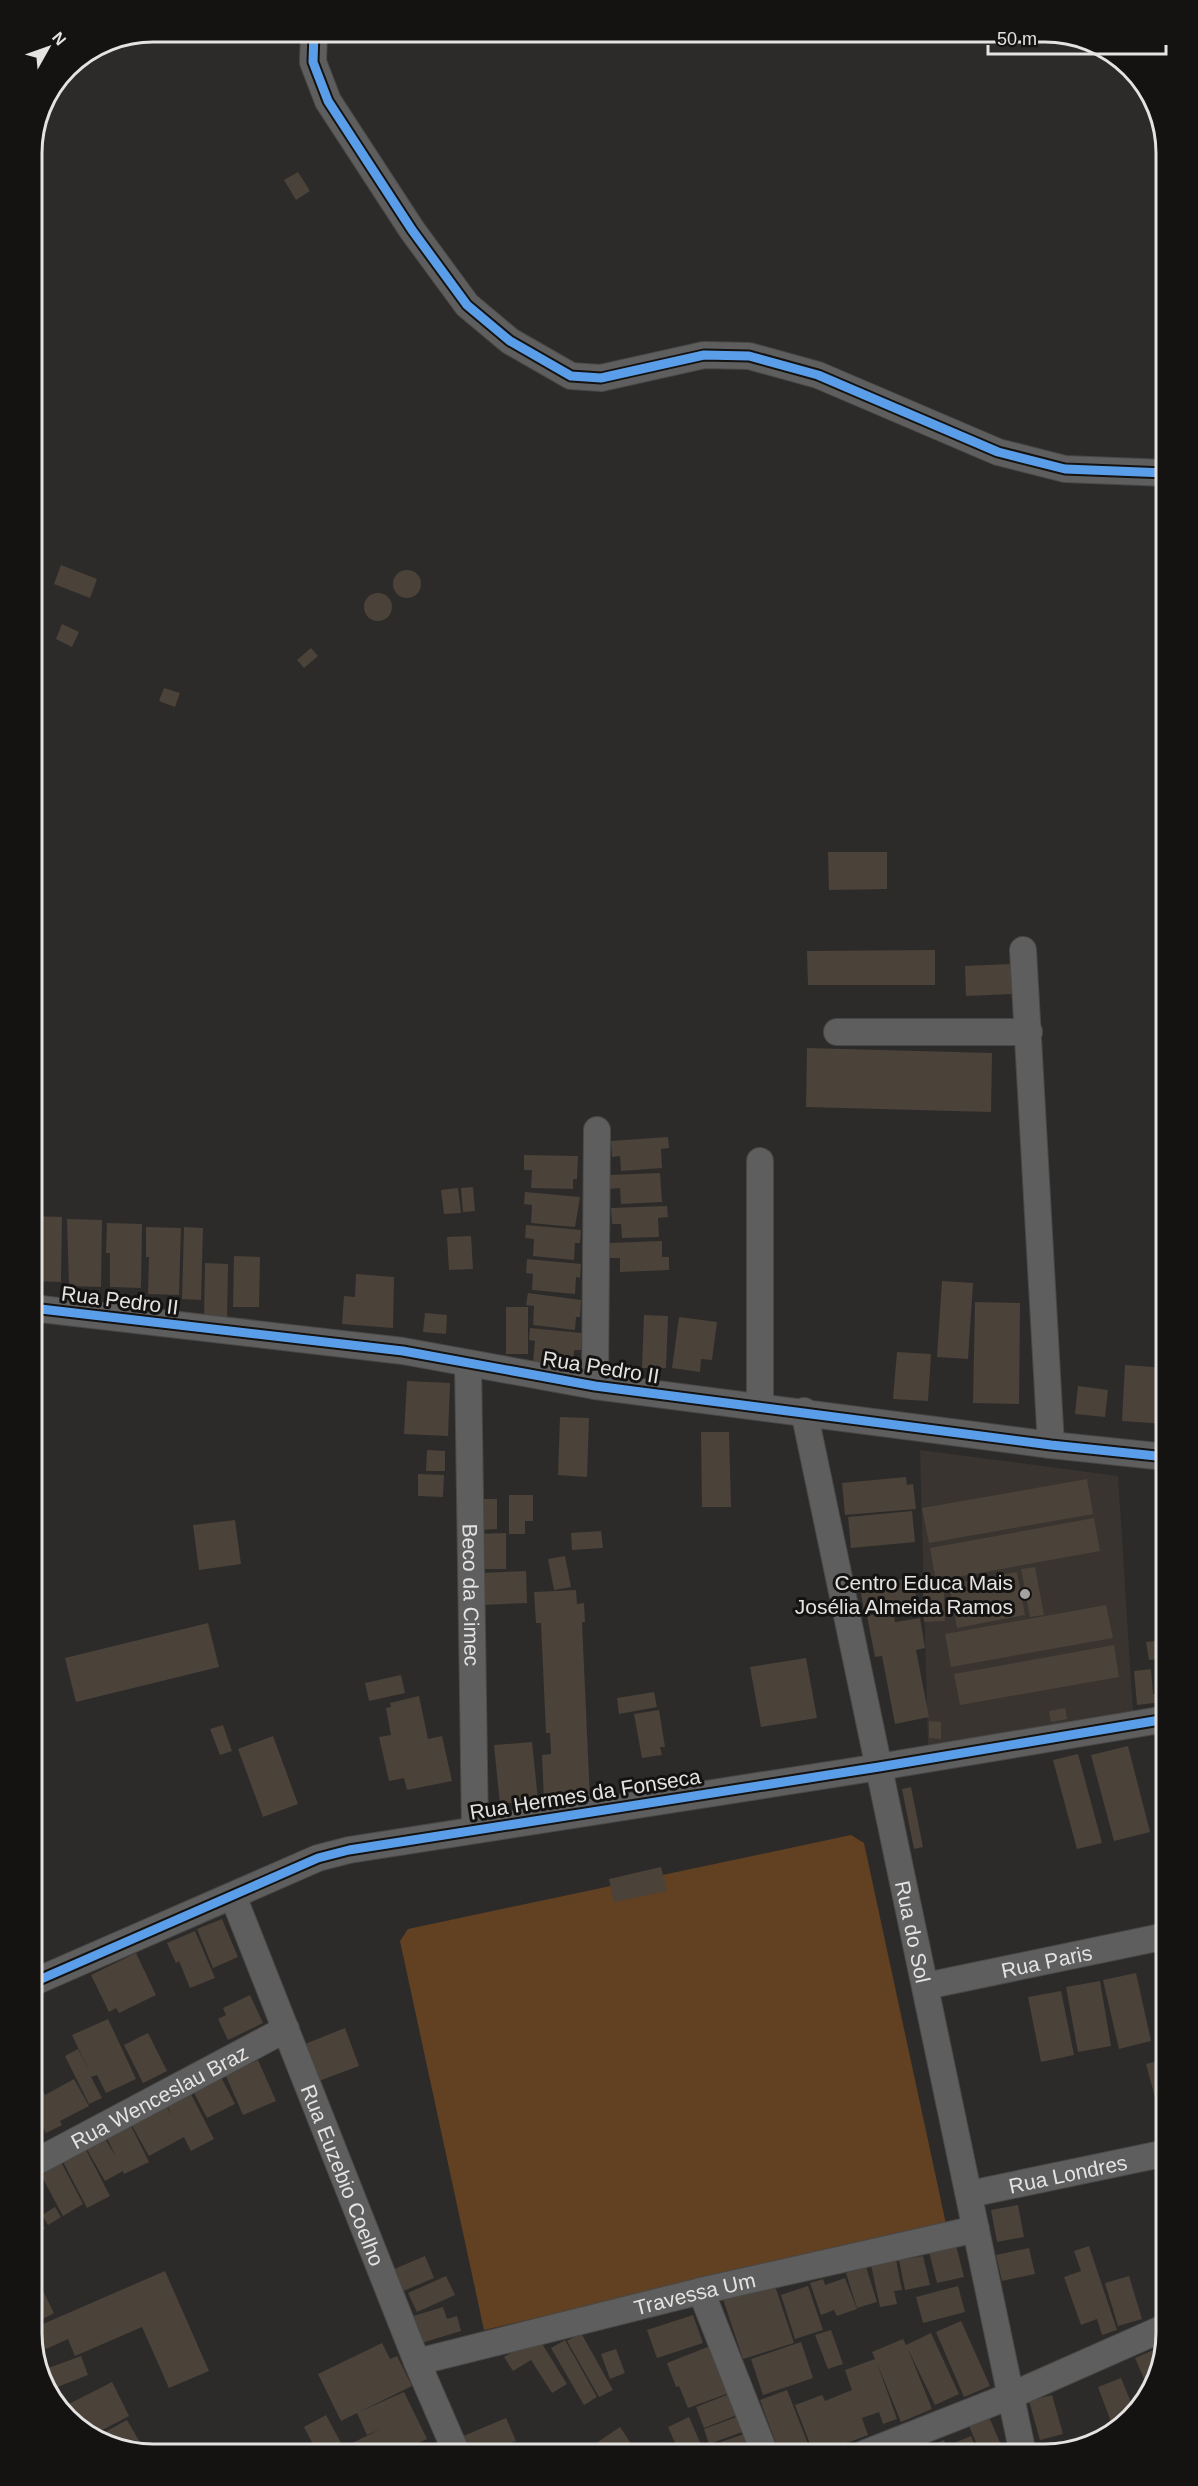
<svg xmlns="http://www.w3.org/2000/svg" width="1198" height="2486" font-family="Helvetica,sans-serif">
<rect width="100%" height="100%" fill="#2c2b2a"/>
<!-- built -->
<polygon fill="#39342f" points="920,1450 1118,1476 1133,1712 928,1747"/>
<!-- green -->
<polygon fill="#624022" points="851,1835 864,1843 946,2224 484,2330 400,1941 408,1929"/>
<!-- building -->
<g fill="#4b4239">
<polygon points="298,172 310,191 296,200 284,180"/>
<polygon points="61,565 97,579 90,598 54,584"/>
<circle cx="407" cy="584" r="14"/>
<circle cx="378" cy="607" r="14"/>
<polygon points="62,624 79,632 72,647 56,639"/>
<polygon points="311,648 318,656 304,668 297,660"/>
<polygon points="164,688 180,693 175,707 159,701"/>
<polygon points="828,852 887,852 887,889 829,890"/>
<polygon points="935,950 935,985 808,985 807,951"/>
<polygon points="1011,964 1012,994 966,996 965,966"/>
<polygon points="807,1048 992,1053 991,1112 806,1107"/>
<polygon points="668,1137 669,1148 661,1149 662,1168 621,1171 620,1156 612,1157 611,1141"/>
<polygon points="524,1155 578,1156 577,1179 573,1179 573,1189 531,1188 532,1170 524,1170"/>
<polygon points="660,1173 662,1202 621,1204 620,1188 610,1189 609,1175"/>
<polygon points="473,1187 475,1211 463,1212 461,1188"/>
<polygon points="458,1188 461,1213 444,1214 441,1190"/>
<polygon points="525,1192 580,1197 575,1227 531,1223 532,1205 524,1204"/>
<polygon points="667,1206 668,1217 658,1218 659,1237 622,1238 621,1224 612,1224 611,1208"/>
<polygon points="32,1216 62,1217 61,1282 32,1281"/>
<polygon points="67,1219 102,1220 101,1287 69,1286"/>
<polygon points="107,1223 142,1224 141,1288 110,1287 110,1253 106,1253"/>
<polygon points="526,1225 581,1230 580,1243 575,1243 574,1260 533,1256 534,1239 525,1238"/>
<polygon points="146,1227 181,1228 179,1295 148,1294 149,1257 146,1257"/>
<polygon points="184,1227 203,1228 201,1300 182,1299"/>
<polygon points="471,1236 473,1269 449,1270 447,1237"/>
<polygon points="662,1241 662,1257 669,1257 669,1270 620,1272 620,1258 609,1258 609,1243"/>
<polygon points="234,1256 260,1257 259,1307 233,1307"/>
<polygon points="527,1259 581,1264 580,1278 576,1277 575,1294 532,1290 533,1274 526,1273"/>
<polygon points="205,1263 228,1264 227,1318 204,1317"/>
<polygon points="356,1274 394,1277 393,1328 342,1324 344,1296 355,1297"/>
<polygon points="942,1281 973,1283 968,1359 937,1357"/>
<polygon points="528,1293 581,1300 580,1317 576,1317 575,1330 533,1325 534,1306 526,1305"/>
<polygon points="975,1302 1020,1303 1019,1404 973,1403"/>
<rect x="506" y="1307" width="22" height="47"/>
<polygon points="425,1313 447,1315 446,1334 423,1332"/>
<polygon points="644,1315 668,1316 666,1368 642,1368"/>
<polygon points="679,1317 717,1322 712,1360 701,1359 700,1372 672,1368"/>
<polygon points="530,1328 582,1333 581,1350 574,1350 573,1367 533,1363 535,1341 529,1340"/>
<polygon points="897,1352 931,1354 928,1401 893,1399"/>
<polygon points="1125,1365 1166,1368 1165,1424 1122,1421"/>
<polygon points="407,1381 450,1383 448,1436 404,1434"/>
<polygon points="1078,1386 1108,1390 1105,1417 1075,1414"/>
<polygon points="560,1417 589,1418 587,1477 558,1475"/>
<polygon points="701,1432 729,1432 731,1507 702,1507"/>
<polygon points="427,1450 445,1451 445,1471 426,1471"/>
<polygon points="32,1467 36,1467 40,1512 32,1512"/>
<polygon points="418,1474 444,1475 443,1497 418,1496"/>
<polygon points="906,1477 907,1485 913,1484 916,1509 845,1515 842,1483"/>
<polygon points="1087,1479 1093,1514 929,1543 922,1508"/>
<polygon points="509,1495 533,1495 533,1521 525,1521 525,1534 509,1534"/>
<polygon points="478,1499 497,1499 497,1529 478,1530"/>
<polygon points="912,1511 915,1542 851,1548 848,1517"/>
<polygon points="1094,1518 1100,1551 936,1581 930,1548"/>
<polygon points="235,1520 241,1564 199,1570 193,1525"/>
<polygon points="601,1531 603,1548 572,1550 571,1533"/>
<polygon points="506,1533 506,1569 481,1569 476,1534"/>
<polygon points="565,1556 571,1587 554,1590 548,1559"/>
<polygon points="1035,1567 1044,1615 1030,1617 1021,1569"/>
<polygon points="526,1571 527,1603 483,1605 481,1573"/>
<polygon points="1017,1572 1025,1615 957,1628 949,1584"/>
<polygon points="919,1576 920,1585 914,1586 917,1601 864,1611 860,1587"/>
<polygon points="576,1590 577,1604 584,1603 585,1622 582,1622 590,1800 544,1802 542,1755 551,1754 550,1733 546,1733 541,1623 536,1623 534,1592"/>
<polygon points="944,1592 945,1621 924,1622 923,1593"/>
<polygon points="1106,1605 1113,1638 951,1667 945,1634"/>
<polygon points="893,1611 895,1622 920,1618 925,1648 916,1650 929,1717 895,1724 882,1656 875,1657 867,1616"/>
<polygon points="208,1623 219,1667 76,1702 65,1658"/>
<polygon points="1166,1640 1166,1695 1165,1695 1161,1659 1149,1660 1146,1642"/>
<polygon points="1114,1645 1119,1677 960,1705 954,1674"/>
<polygon points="806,1658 817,1718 761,1727 750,1667"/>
<polygon points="1151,1669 1153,1694 1163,1693 1163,1702 1137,1705 1134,1671"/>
<polygon points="401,1675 405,1693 369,1701 365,1683"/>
<polygon points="654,1692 657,1707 619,1714 617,1698"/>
<polygon points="419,1696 428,1739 442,1736 452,1781 407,1790 404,1778 389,1781 379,1737 391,1735 386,1708 391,1707 390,1703"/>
<polygon points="1065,1708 1067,1719 1051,1722 1049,1711"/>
<polygon points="659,1710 665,1747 660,1747 662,1755 642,1758 634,1714"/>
<polygon points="929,1721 941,1722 941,1739 929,1738"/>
<polygon points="223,1725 232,1751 220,1755 210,1729"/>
<polygon points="273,1736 298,1804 263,1817 238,1749"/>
<polygon points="532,1742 538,1800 500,1804 494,1745"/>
<polygon points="1128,1746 1150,1832 1114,1841 1091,1755"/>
<polygon points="1078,1754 1102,1843 1077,1849 1053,1760"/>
<polygon points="911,1787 923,1847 914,1849 902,1789"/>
<polygon points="661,1867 667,1891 614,1902 609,1879"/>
<polygon points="222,1919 238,1957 213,1968 197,1929"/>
<polygon points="195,1931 215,1978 190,1988 179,1961 176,1963 167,1943"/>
<polygon points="136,1953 156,1995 119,2013 116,2008 109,2012 91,1975"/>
<polygon points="1136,1973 1151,2041 1119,2049 1103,1980"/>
<polygon points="1100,1981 1111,2046 1078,2052 1066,1987"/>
<polygon points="1061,1991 1074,2055 1041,2062 1028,1997"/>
<polygon points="250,1995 263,2023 228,2040 218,2019 226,2015 223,2008"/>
<polygon points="108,2019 136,2079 106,2093 97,2075 91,2077 102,2098 89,2104 65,2056 78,2049 90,2073 72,2035"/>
<polygon points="345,2028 359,2066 319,2081 305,2044"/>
<polygon points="148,2033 167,2071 143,2083 124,2045"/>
<polygon points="1166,2059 1166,2126 1163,2127 1146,2064"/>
<polygon points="258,2060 276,2101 243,2115 225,2074"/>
<polygon points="221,2077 235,2104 207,2118 193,2091"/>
<polygon points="74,2079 89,2106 60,2121 62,2125 46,2133 32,2107 32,2083 37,2080 45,2095"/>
<polygon points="190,2092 214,2139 191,2151 184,2137 149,2156 130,2122 165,2103 171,2115 167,2104"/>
<polygon points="129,2122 149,2162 124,2174 123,2171 105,2181 85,2146 104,2137 116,2157 105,2134"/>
<polygon points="84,2146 110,2196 87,2208 61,2158"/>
<polygon points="61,2162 83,2204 63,2216 40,2173"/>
<polygon points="32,2203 45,2229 32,2235"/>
<polygon points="1018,2205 1024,2237 997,2242 991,2210"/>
<polygon points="55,2207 61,2217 48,2225 42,2215"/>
<polygon points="956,2245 964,2277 937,2283 929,2252"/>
<polygon points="1089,2246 1117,2330 1102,2335 1097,2319 1081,2325 1064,2277 1081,2271 1074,2251"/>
<polygon points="1029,2248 1035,2274 1002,2281 996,2255"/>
<polygon points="32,2252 43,2276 32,2282"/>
<polygon points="425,2256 434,2278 401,2292 392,2270"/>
<polygon points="923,2256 930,2285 905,2290 899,2260"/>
<polygon points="896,2260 902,2290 894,2291 897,2304 880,2307 871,2265"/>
<polygon points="866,2267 877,2302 857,2308 846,2273"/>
<polygon points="165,2271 209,2371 169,2388 142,2327 75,2356 68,2339 46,2349 36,2327"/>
<polygon points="446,2276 455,2295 417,2312 408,2293"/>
<polygon points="1129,2276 1142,2319 1118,2326 1105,2283"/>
<polygon points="845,2278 857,2309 837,2316 834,2310 821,2315 810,2283 823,2279 825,2285"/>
<polygon points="38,2281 54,2313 32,2325 32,2284"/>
<polygon points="775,2286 794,2343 743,2359 723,2299"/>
<polygon points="808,2286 823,2330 795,2339 781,2295"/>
<polygon points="958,2286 965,2312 923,2323 916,2297"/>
<polygon points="443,2307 447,2319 457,2316 461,2331 418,2344 410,2317"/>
<polygon points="693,2315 703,2343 657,2358 647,2330"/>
<polygon points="961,2321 990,2386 964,2397 936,2332"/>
<polygon points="831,2330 843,2364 828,2369 815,2335"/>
<polygon points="581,2333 613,2390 599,2397 567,2341"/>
<polygon points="931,2333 959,2394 935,2405 908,2349 932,2409 901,2422 877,2363 897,2419 883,2424 879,2412 862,2418 868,2435 842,2445 841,2442 813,2452 795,2405 822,2395 825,2401 852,2390 845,2370 875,2359 872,2352 903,2339 906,2345"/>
<polygon points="565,2340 597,2397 584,2405 551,2348"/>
<polygon points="541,2342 567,2384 552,2393 531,2360 513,2371 504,2357 522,2346"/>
<polygon points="801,2342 813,2378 763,2395 751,2359"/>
<polygon points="382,2343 390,2359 397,2356 412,2386 359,2412 404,2392 427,2439 395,2454 348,2454 344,2447 381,2429 367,2435 357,2413 341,2421 318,2374"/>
<polygon points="710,2346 729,2393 688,2408 679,2386 676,2387 667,2363"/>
<polygon points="1158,2348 1160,2354 1149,2390 1135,2358"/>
<polygon points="616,2349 625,2373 610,2379 601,2354"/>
<polygon points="81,2356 88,2375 50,2390 43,2370"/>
<polygon points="1121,2378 1134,2410 1113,2427 1098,2387"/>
<polygon points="112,2382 129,2416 91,2436 85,2434 63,2407"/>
<polygon points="787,2390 812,2454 780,2454 760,2400"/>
<polygon points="729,2394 737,2415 704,2428 696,2407"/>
<polygon points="1052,2395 1063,2434 1040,2440 1029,2401"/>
<polygon points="326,2415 341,2443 330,2449 333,2454 318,2454 304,2427"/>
<polygon points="739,2416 745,2431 709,2444 704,2429"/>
<polygon points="689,2417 705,2454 680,2454 668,2427"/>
<polygon points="989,2417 1005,2454 981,2454 969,2426"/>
<polygon points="506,2418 516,2441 484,2454 469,2454 461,2437"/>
<polygon points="127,2420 145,2451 141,2453 96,2437"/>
<polygon points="620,2427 638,2454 598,2454 592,2446"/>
<polygon points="747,2433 755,2454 725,2454 721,2442"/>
<polygon points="971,2436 979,2454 951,2454 947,2446"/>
<polygon points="944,2440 950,2454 910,2454"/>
<polygon points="662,2442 670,2454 643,2454"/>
</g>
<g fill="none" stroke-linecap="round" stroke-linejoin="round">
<defs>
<g id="minor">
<polyline points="314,32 313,62 328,101 412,230 467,305 510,341 571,376 601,378 704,355 749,356 818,375 998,452 1065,469 1166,473"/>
<polyline points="1023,950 1051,1445"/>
<polyline points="837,1032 1029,1032"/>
<polyline points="32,1308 403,1351 595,1386 1051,1445 1166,1457"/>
<path id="s1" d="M468,1363L475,1830"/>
<polyline points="595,1386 597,1130"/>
<polyline points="760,1406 760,1161"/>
<path id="s2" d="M804,1411L1023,2454"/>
<path id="s3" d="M233,1896L417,2362L457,2454"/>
<polyline points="32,1983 318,1858 349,1850 879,1767 1166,1719"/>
<path id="s4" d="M926,1986L1166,1936"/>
<path id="s5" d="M32,2164L286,2029"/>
<path id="s6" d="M970,2194L1166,2153"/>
<polyline points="701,2291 765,2454"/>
<path id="s7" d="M417,2362L701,2291L976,2229"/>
<polyline points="863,2454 1010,2396 1166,2327"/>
</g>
</defs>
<!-- minor casing -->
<use href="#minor" stroke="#494847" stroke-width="28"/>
<!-- minor -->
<use href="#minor" stroke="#5e5e5e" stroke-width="26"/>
<defs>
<g id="cycleway">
<polyline points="314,32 313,62 328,101 412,230 467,305 510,341 571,376 601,378 704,355 749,356 818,375 998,452 1065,469 1166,473"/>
<polyline points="32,1308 403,1351 595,1386 1051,1445 1166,1457"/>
<polyline points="32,1983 318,1858 349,1850 879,1767 1166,1719"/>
</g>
</defs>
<!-- cycleway casing -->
<use href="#cycleway" stroke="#141312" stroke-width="13"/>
<!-- cycleway -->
<use href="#cycleway" stroke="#5a9eea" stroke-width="9"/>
</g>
<!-- markers -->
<circle fill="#a4a3a2" stroke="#141312" stroke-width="2" cx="1025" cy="1594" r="6"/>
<g text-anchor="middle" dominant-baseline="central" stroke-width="6" stroke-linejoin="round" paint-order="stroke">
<!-- street labels -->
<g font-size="21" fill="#e4e3e2" stroke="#141312">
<text transform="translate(120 1300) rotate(7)">Rua Pedro II</text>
<text transform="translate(601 1367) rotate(9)">Rua Pedro II</text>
<text stroke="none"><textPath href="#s1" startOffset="232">Beco da Cimec</textPath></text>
<text transform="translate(585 1794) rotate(-9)">Rua Hermes da Fonseca</text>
<text stroke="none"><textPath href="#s2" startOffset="532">Rua do Sol</textPath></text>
<text stroke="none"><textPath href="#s4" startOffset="123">Rua Paris</textPath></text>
<text stroke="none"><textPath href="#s5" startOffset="144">Rua Wenceslau Braz</textPath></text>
<text stroke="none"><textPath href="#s6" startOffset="100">Rua Londres</textPath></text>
<text stroke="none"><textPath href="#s3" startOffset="300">Rua Euzebio Coelho</textPath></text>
<text stroke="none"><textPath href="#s7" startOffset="286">Travessa Um</textPath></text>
</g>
<!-- poi labels -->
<g font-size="21" fill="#e4e3e2" stroke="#141312" text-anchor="end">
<text x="1013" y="1582">Centro Educa Mais<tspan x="1013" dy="24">Josélia Almeida Ramos</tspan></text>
</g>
</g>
<!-- crop -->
<path d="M0 0H1198V2486H0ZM153 42H1045A111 111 0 0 1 1156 153V2333A111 111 0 0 1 1045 2444H153A111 111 0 0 1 42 2333V153A111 111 0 0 1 153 42Z" fill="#141312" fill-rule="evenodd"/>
<path fill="none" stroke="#e4e3e2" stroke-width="3" d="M153 42H1045A111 111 0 0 1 1156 153V2333A111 111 0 0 1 1045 2444H153A111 111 0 0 1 42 2333V153A111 111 0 0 1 153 42Z"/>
<!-- north arrow -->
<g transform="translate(48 48) rotate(50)" stroke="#141312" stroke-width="4.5" paint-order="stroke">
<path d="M0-4.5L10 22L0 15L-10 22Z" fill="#e4e3e2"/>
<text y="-9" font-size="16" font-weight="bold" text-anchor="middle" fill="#e4e3e2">N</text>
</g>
<!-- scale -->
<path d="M988 45v9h178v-9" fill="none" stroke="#e4e3e2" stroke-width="3"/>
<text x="997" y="45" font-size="18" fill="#e4e3e2" stroke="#141312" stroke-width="4.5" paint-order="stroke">50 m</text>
</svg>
